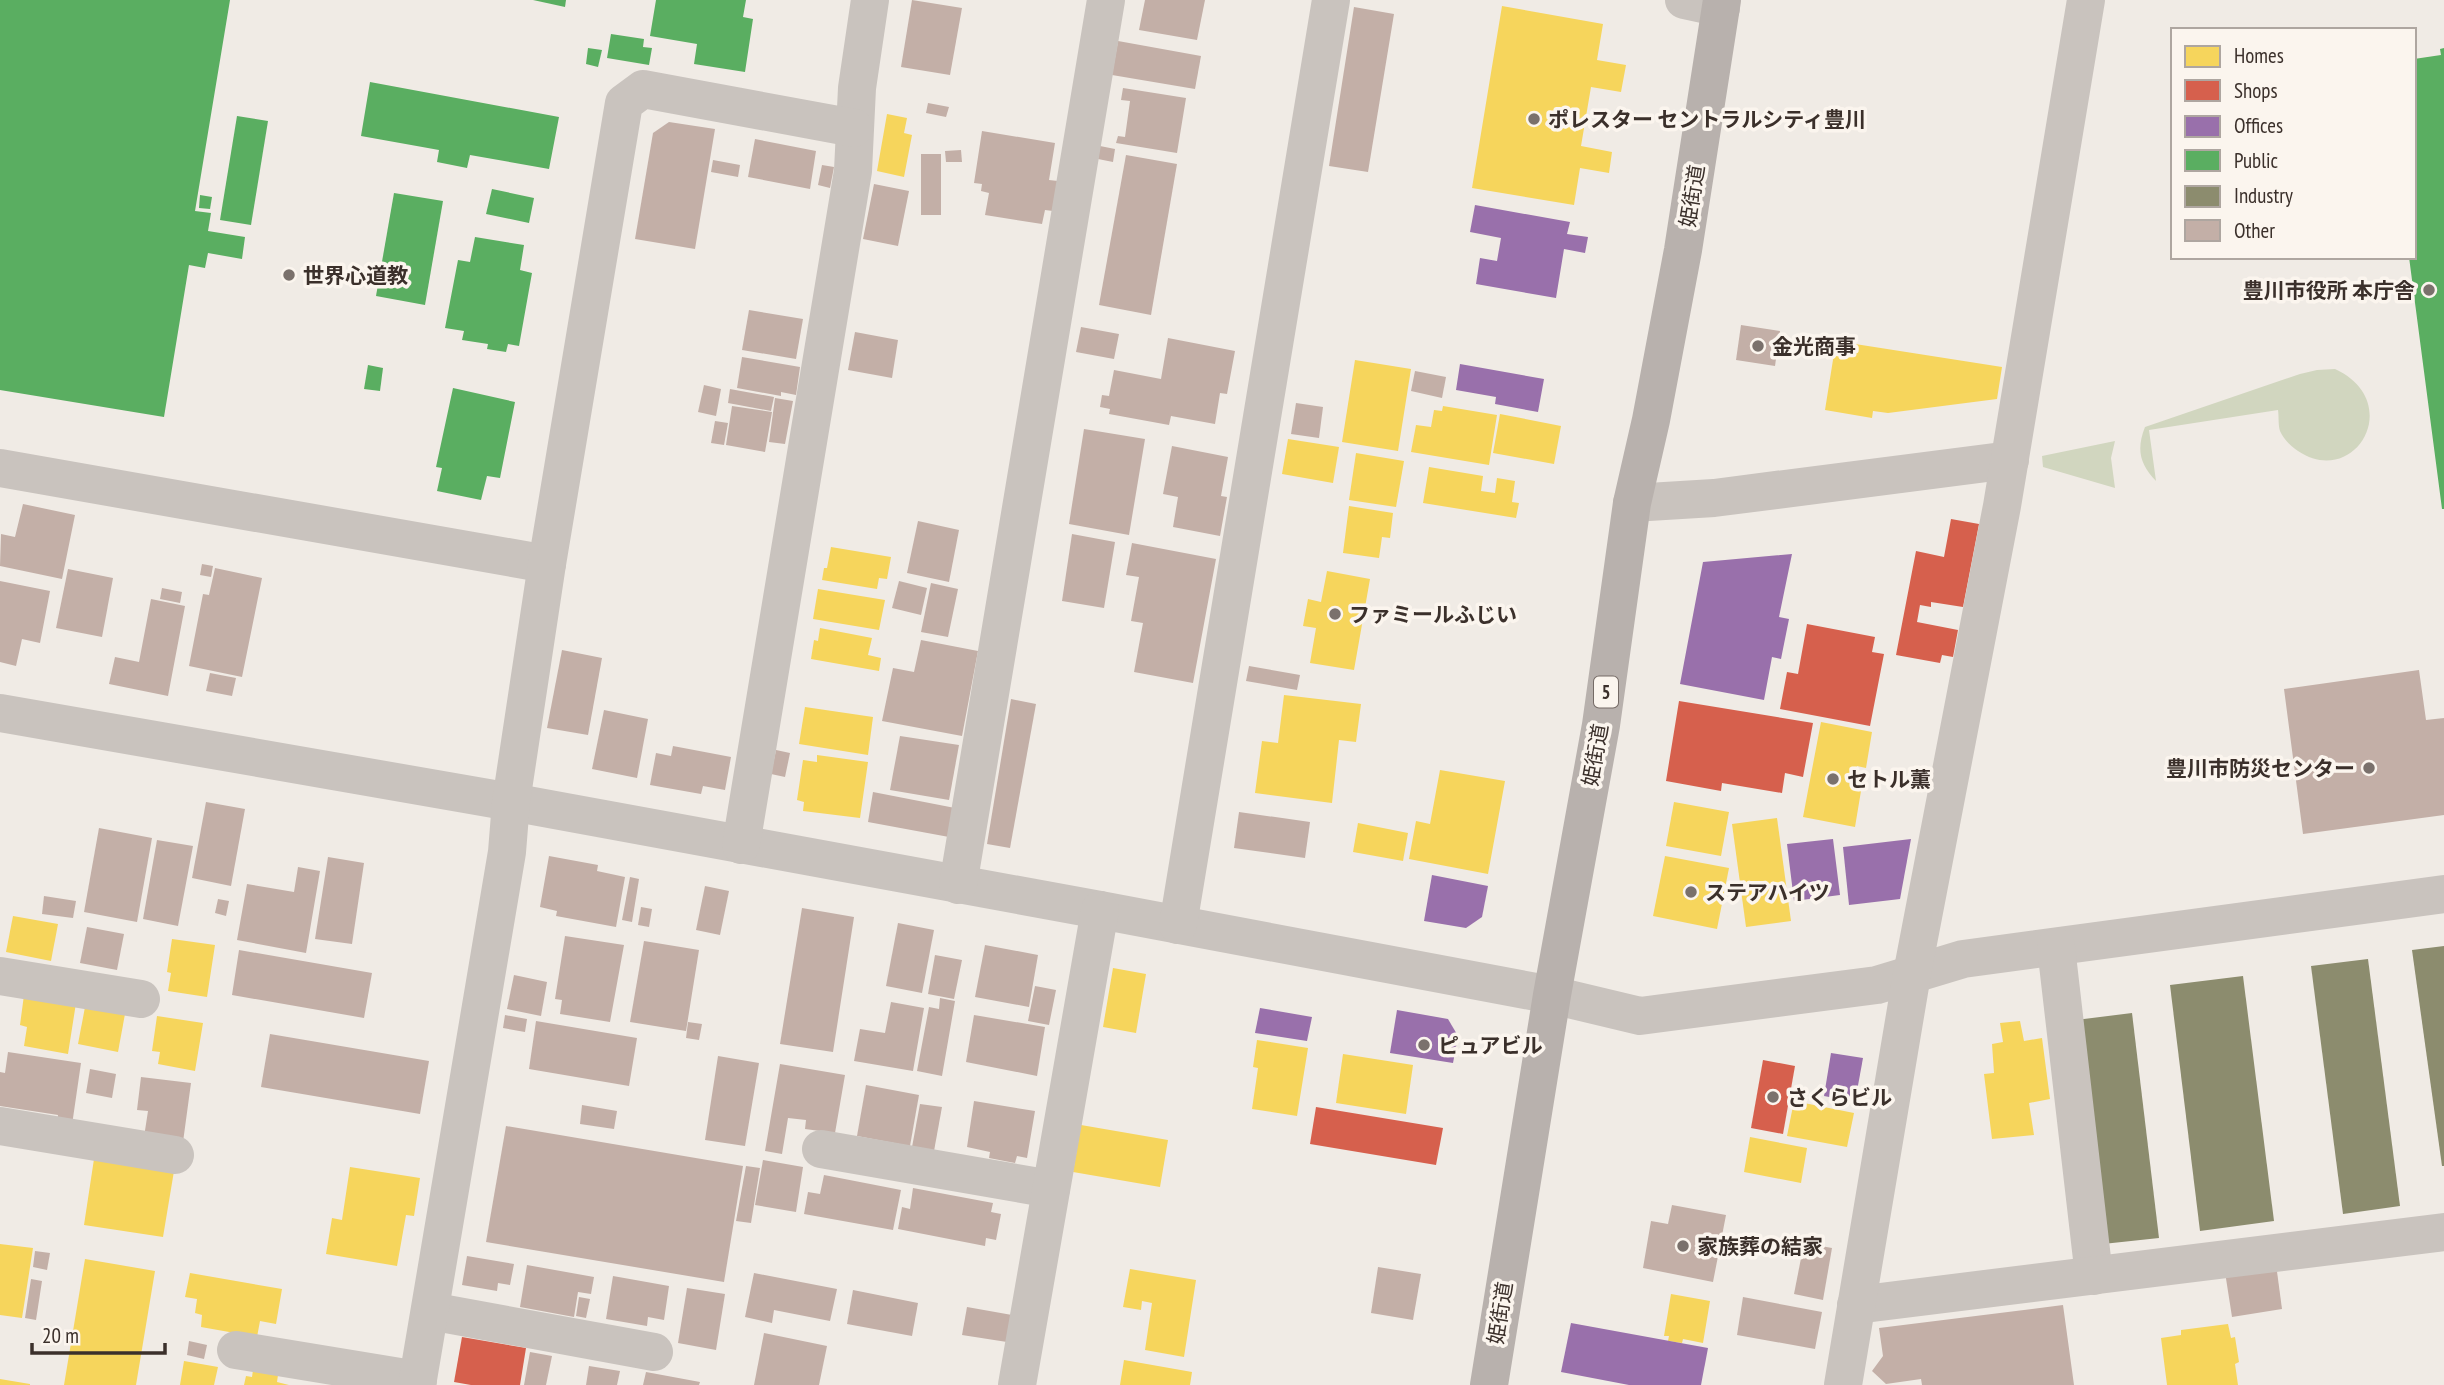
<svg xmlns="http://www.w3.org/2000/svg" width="2444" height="1385" font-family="'PT Sans Narrow','Noto Sans JP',sans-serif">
<rect width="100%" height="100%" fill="#f0ebe5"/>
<!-- green -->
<g fill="#d1d6bf">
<path d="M2335,369C2406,402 2355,489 2298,451C2291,446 2284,440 2280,431C2278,425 2279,416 2278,410L2149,430L2156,481C2140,464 2136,450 2145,427L2300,374L2317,370Z"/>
<polygon points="2115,441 2111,458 2115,488 2043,467 2042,456"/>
</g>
<!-- homes -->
<g fill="#f6d55c">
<polygon points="1502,6 1603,24 1597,60 1626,65 1621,92 1591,87 1581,146 1612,152 1609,173 1580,168 1574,205 1472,188"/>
<polygon points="887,114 907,118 904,133 912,135 904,177 877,171"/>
<polygon points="1836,341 2002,367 1997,399 1888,413 1873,411 1872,418 1825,410"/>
<polygon points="1355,360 1411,369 1398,451 1342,442"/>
<polygon points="1443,406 1497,415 1489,465 1411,452 1416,425 1431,427 1434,410 1442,411"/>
<polygon points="1500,414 1561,426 1554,464 1493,453"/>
<polygon points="1288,439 1339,447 1333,483 1282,474"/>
<polygon points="1356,453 1404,461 1396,507 1349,500"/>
<polygon points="1429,467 1483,476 1481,491 1495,493 1497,478 1515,481 1512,502 1519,503 1516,518 1423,503"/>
<polygon points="1349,506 1393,513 1390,538 1382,537 1379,558 1343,553"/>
<polygon points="831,547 891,557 887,579 879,578 877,589 822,580 824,568 827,568"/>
<polygon points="1327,571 1370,579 1354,670 1310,663 1316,628 1303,626 1308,599 1321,602"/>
<polygon points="818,589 885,600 879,630 813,619"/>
<polygon points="820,628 872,638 868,655 881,658 879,671 811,659 814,640 818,641"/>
<polygon points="1284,695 1361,704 1356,742 1339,740 1332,803 1255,793 1262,741 1278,743"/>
<polygon points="805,707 873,717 868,755 799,744"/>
<polygon points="1821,722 1872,732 1866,768 1857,766 1853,790 1861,791 1855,827 1803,817"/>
<polygon points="817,755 868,762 860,818 803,811 804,802 797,800 803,760 817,762"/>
<polygon points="1440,770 1505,781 1488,874 1409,859 1416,821 1430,824"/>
<polygon points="1674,802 1729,812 1721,856 1666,846"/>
<polygon points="1777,818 1791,921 1746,927 1732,824"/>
<polygon points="1358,823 1408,833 1403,861 1353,852"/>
<polygon points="1665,856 1729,868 1717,929 1653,916"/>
<polygon points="13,916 58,924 51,961 6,952"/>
<polygon points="172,939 215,945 207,997 168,991 171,973 167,972"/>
<polygon points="1113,968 1146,974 1136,1033 1103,1027"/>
<polygon points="24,995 76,1003 68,1054 24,1046 27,1027 20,1025"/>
<polygon points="85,1007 125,1014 118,1052 78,1044"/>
<polygon points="157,1016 203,1023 195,1071 158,1064 160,1052 152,1051"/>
<polygon points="2020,1021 2024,1041 2042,1038 2050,1099 2029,1103 2034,1135 1992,1139 1984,1074 1994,1073 1992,1044 2003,1042 2000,1023"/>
<polygon points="1257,1040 1308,1048 1297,1116 1252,1109 1258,1068 1253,1067"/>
<polygon points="1343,1054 1413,1065 1406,1114 1336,1103"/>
<polygon points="1794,1101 1854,1113 1847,1147 1787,1136"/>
<polygon points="1081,1125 1168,1140 1160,1187 1073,1172"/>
<polygon points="1750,1137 1807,1148 1801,1183 1744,1172"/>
<polygon points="94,1159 174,1171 163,1237 84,1225"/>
<polygon points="350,1167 420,1178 414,1216 406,1215 397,1266 326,1254 332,1218 342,1220"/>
<polygon points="0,1244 33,1248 22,1318 0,1315"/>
<polygon points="85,1259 155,1271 136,1385 64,1385"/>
<polygon points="1130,1269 1196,1280 1184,1357 1145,1350 1152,1303 1142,1301 1141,1310 1123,1307"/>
<polygon points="190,1273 282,1289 276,1324 260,1321 257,1337 201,1327 202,1315 195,1313 197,1299 185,1297"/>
<polygon points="1671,1294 1710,1301 1703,1343 1683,1339 1682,1343 1668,1341 1669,1336 1664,1336"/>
<polygon points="2228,1324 2231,1338 2235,1337 2239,1362 2235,1364 2238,1385 2167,1385 2161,1338 2181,1335 2181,1330"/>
<polygon points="1124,1360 1192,1372 1190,1385 1120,1385"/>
<polygon points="184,1361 218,1367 214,1385 180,1385"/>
<polygon points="253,1370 278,1375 277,1382 289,1385 244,1385 246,1376 252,1377"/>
<polygon points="0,1379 30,1384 30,1385 0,1385"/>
</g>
<!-- shops -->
<g fill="#d6604d">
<polygon points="1951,519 1979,524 1963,607 1931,602 1931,607 1920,605 1917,622 1958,630 1953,657 1942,655 1940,663 1896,655 1916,551 1944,557"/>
<polygon points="1807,624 1875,637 1872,652 1884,654 1870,726 1780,709 1787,672 1798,674"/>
<polygon points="1679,701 1813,723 1803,777 1785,773 1782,793 1722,783 1721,791 1666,781"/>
<polygon points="1763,1060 1795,1066 1783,1134 1751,1128"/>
<polygon points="1316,1107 1443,1128 1436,1165 1310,1144"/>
<polygon points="462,1337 526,1348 520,1385 471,1385 454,1382"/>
</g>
<!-- offices -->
<g fill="#9970ab">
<polygon points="1475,205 1570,222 1567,234 1588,237 1585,253 1564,249 1556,298 1476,284 1480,258 1497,261 1501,238 1470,232"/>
<polygon points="1460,364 1544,379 1538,412 1495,404 1496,397 1456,390"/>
<polygon points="1792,554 1779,617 1789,619 1781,659 1772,657 1764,700 1680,684 1703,562"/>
<polygon points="1833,839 1840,895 1794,901 1787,844"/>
<polygon points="1911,839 1900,899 1849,905 1843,847"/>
<polygon points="1432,875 1488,886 1482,917 1466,928 1424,921"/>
<polygon points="1260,1008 1312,1017 1307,1041 1255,1033"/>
<polygon points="1397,1010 1448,1019 1458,1036 1453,1063 1390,1053"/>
<polygon points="1831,1053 1863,1058 1855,1102 1824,1096"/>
<polygon points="1571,1323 1708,1348 1701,1385 1629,1385 1561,1372"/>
</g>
<!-- public -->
<g fill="#5aae61">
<polygon points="0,0 230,0 195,211 211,213 208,231 245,237 242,259 208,253 205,268 189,265 164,417 0,390"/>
<polygon points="533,0 566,0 565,7"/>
<polygon points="656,0 746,0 743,17 753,19 745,72 694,64 697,44 650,36"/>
<polygon points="611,34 644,39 643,47 652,48 649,65 607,58"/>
<polygon points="588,48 602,50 598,67 586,64"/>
<polygon points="2444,48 2444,509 2442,509 2409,257 2414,257 2414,59 2441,55 2440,49"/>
<polygon points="370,82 559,117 549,169 470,155 467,168 437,162 439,150 361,136"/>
<polygon points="237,116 268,121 251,225 220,220"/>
<polygon points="492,189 534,198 529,223 486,214"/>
<polygon points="394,193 443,201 425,305 376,296"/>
<polygon points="200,195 212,197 210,209 199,208"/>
<polygon points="475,237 524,245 520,270 532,273 519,346 508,344 506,352 487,349 488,344 462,340 464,331 445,328 458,260 470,262"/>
<polygon points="368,365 383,368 380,391 364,389"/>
<polygon points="453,388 515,402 500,478 487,476 481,500 437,491 442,468 436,467"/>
</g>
<!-- industry -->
<g fill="#8c8c6e">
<polygon points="2444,946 2444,1166 2442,1166 2412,950"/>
<polygon points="2368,959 2400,1206 2343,1214 2311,966"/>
<polygon points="2243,976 2274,1221 2200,1231 2170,985"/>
<polygon points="2132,1013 2159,1238 2103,1244 2076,1020"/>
</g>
<!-- building -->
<g fill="#c3afa7">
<polygon points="912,0 962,8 950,75 901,67"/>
<polygon points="1145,0 1205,0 1197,40 1139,30"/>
<polygon points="1354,7 1394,14 1368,172 1329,166"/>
<polygon points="1118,41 1201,56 1195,89 1112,75"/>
<polygon points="1123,88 1186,98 1177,153 1116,143 1118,136 1125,137 1130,101 1121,100"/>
<polygon points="928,103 949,107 946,117 926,113"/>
<polygon points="669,122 715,129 695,249 635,239 653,133"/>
<polygon points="982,131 1055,143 1049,180 1058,181 1053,211 1045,210 1042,224 985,215 989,193 981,191 982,184 974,183"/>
<polygon points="755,139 816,151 810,189 748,177"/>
<polygon points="1100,146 1115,149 1113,162 1098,159"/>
<polygon points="961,150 962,162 946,162 945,151"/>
<rect x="921" y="154" width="20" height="61"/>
<polygon points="1126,155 1177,164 1151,315 1099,305"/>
<polygon points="713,160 740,165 738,177 711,172"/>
<polygon points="822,165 834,167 830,188 818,185"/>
<polygon points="874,184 909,191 898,246 863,239"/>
<polygon points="749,310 803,319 796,359 742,350"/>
<polygon points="1741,325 1780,331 1775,366 1736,360"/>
<polygon points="1081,327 1119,334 1114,359 1076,352"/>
<polygon points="855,332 898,340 892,378 848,370"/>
<polygon points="1168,338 1235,351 1227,394 1220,393 1215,424 1171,416 1169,425 1109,414 1110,409 1100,407 1102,395 1109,396 1114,370 1161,379"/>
<polygon points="742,357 800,367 796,395 781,392 781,396 737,388"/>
<polygon points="1415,371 1446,377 1442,398 1411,391"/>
<polygon points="704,385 721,389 716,416 698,412"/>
<polygon points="730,389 774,397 771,411 728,403"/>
<polygon points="775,398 793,401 785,444 769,442"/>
<polygon points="1296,403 1323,407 1319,438 1291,434"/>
<polygon points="732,406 772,412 765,452 726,445"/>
<polygon points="715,421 728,423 724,445 711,443"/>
<polygon points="1084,429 1145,439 1129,535 1069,524"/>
<polygon points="1172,446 1228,457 1221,496 1227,497 1220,536 1173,527 1178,497 1163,494"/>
<polygon points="23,504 75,515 62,579 0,566 1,534 15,537"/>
<polygon points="918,521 959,530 949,582 907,573"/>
<polygon points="1072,534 1115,542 1104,608 1062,601"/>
<polygon points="1132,543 1216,559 1193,683 1134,672 1143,623 1131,621 1139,577 1126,575"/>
<polygon points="202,564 213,566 211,577 200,575"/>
<polygon points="215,568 262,578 242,677 189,666 203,594 209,595"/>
<polygon points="68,569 113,578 102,637 56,628"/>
<polygon points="0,581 50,591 40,643 22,639 16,666 0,662"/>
<polygon points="899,581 927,588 921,615 892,608"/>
<polygon points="931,583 958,589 948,637 921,632"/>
<polygon points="162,588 182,592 180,603 160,599"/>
<polygon points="151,599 185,606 168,696 109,684 115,657 139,662"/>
<polygon points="921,640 978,651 962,736 882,721 893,668 914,672"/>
<polygon points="562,650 602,658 588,735 547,728"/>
<polygon points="1249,666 1300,675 1297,690 1246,681"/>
<polygon points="2419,670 2426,720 2444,718 2444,815 2303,834 2284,689"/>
<polygon points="210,673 236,678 232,696 206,691"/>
<polygon points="1011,699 1036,704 1010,848 987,844"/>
<polygon points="604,710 648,719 637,778 592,769"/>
<polygon points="900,736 959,745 949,800 890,790"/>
<polygon points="673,746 731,757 725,790 703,786 701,794 650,785 656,753 671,756"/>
<polygon points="776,750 790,753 785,777 771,774"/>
<polygon points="873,792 955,808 949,837 868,822"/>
<polygon points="206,802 245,809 231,886 192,878"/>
<polygon points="1239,812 1310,822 1305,858 1234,848"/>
<polygon points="99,828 152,838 137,922 84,912"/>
<polygon points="157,840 193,846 178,926 143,919"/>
<polygon points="549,856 598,865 597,871 625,877 616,927 556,916 557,911 540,907"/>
<polygon points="328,857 364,863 352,944 315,939"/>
<polygon points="298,867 320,871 306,953 237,940 247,884 294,892"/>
<polygon points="630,877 639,879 632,922 622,920"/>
<polygon points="705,886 729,891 720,935 696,930"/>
<polygon points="44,896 76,901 73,918 42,914"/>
<polygon points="218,899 229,901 226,916 215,913"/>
<polygon points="641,907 652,909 649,927 638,925"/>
<polygon points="802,908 854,917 833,1052 780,1044"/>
<polygon points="898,923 934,930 922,993 886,986"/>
<polygon points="87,927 124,934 117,970 80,963"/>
<polygon points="565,936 624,945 610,1022 560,1014 562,1000 555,999"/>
<polygon points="644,941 699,950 686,1031 630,1022"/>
<polygon points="985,945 1038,955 1029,1007 975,997"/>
<polygon points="239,950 372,973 364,1018 232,995"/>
<polygon points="935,955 962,960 954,999 928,994"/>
<polygon points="514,975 547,982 541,1016 507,1009"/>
<polygon points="1035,986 1056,990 1049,1025 1028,1021"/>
<polygon points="940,998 955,1001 942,1076 917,1071 929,1007 939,1009"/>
<polygon points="891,1002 924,1008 913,1071 854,1061 860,1029 885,1033"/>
<polygon points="505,1015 527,1019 525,1032 503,1028"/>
<polygon points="974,1015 1045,1027 1037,1076 966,1062"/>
<polygon points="536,1021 637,1038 629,1086 529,1069"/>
<polygon points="688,1022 702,1024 699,1040 686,1038"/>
<polygon points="270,1034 429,1061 420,1114 261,1087"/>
<polygon points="8,1052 81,1063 72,1125 57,1123 58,1115 0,1106 0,1072 5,1073"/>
<polygon points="718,1056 759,1063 745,1146 705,1140"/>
<polygon points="780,1064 845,1075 835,1133 805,1129 806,1120 788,1118 782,1154 765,1151"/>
<polygon points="90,1069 116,1074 112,1098 86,1093"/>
<polygon points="141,1077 191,1083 183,1142 144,1137 148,1111 137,1110"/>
<polygon points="866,1085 919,1095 910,1146 857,1136"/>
<polygon points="974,1101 1035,1111 1027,1158 1017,1156 1015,1163 989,1158 990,1152 967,1147"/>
<polygon points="920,1104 942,1107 934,1151 912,1147"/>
<polygon points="582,1105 617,1111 614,1129 580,1124"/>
<polygon points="506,1126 743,1166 724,1282 486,1242"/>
<polygon points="763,1160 803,1167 796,1212 755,1205"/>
<polygon points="746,1166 760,1168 751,1223 736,1221"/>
<polygon points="824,1175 901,1190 893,1230 804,1214 808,1192 820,1194"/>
<polygon points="913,1188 993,1203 991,1212 1001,1214 996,1240 986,1238 985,1246 898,1229 902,1207 910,1209"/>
<polygon points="1672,1205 1726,1215 1713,1282 1643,1268 1651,1221 1668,1224"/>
<polygon points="1804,1243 1832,1248 1823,1300 1794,1294"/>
<polygon points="35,1251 50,1253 47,1270 33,1267"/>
<polygon points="467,1256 514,1264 510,1285 498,1283 497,1291 462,1285"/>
<polygon points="2276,1264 2282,1309 2232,1317 2225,1272"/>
<polygon points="527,1265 594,1277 591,1294 578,1292 574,1317 520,1307"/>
<polygon points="1378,1267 1421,1274 1413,1320 1371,1313"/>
<polygon points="754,1273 837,1289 830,1321 774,1310 772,1323 745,1317"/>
<polygon points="613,1276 669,1286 664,1320 648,1317 647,1326 606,1319"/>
<polygon points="31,1279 42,1281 36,1320 25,1318"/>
<polygon points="687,1288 725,1294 716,1350 678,1343"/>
<polygon points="853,1290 918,1303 912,1336 847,1324"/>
<polygon points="579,1297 590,1299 586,1318 576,1316"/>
<polygon points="1743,1297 1822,1312 1815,1349 1737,1335"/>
<polygon points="2063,1305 2074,1385 1922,1385 1921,1379 1886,1384 1872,1371 1883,1356 1879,1328"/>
<polygon points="967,1307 1012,1315 1007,1342 962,1335"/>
<polygon points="764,1333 827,1346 819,1385 754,1385"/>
<polygon points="189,1341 207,1345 204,1359 187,1355"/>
<polygon points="530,1352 552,1356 546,1385 524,1385"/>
<polygon points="589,1366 620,1371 617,1385 586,1385"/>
<polygon points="646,1372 700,1382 699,1385 643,1385"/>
</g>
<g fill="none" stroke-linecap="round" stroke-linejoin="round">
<!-- minor -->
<g stroke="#c9c3be" stroke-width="38">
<polyline points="1684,0 1721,8"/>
<polyline points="0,468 547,564"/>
<polyline points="1632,503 1714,498 2010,460"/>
<polyline points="0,713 511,802 1100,910 1552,995 1640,1016 1877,985 1963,959 2444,894"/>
<polyline points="741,845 853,171 857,88 870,0"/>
<polyline points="958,885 1106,0"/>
<polyline points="1178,925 1331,0"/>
<polyline points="2056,947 2094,1276"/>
<polyline points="0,976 141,999"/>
<polyline points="0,1126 175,1155"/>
<polyline points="821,1149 1051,1189"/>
<polyline points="1856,1305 2444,1232"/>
<polyline points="430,1311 654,1352"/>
<polyline points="236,1350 418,1380"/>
<polyline points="417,1385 507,852 511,802 547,564 624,103 643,89 854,128"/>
<polyline points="1017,1385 1100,910"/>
<polyline points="1843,1385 1912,974 2002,506 2086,0"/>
</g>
<!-- major -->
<polyline stroke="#b8b1ad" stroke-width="38" points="1489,1385 1552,995 1601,725 1632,503 1651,420 1683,250 1722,0"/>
</g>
<!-- markers -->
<g fill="#7a716c" stroke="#fbf5ee" stroke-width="2.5">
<circle cx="1534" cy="119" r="7"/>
<circle cx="289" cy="275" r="7"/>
<circle cx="2429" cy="290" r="7"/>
<circle cx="1758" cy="346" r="7"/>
<circle cx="1335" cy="614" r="7"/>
<circle cx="2369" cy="768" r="7"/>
<circle cx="1833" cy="779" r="7"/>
<circle cx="1691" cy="892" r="7"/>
<circle cx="1424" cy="1045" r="7"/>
<circle cx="1773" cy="1097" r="7"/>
<circle cx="1683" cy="1246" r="7"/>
</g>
<g text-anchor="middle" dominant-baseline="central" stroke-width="7" stroke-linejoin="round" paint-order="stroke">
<!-- shield labels -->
<rect fill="#fbf5ee" stroke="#756b66" stroke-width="2" x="1594" y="676.5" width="24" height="31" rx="5"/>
<g font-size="19" font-weight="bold" fill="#3b302b">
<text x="1606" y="692">5</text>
</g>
<!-- poi labels -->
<g font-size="21" font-weight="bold" fill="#3b302b" stroke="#fbf5ee" text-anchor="start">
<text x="1548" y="119">ポレスター セントラルシティ豊川</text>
<text x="303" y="275">世界心道教</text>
<text x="2415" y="290" text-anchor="end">豊川市役所 本庁舎</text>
<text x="1772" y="346">金光商事</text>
<text x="1349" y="614">ファミールふじい</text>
<text x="2355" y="768" text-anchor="end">豊川市防災センター</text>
<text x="1847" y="779">セトル薫</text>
<text x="1705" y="892">ステアハイツ</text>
<text x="1438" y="1045">ピュアビル</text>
<text x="1787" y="1097">さくらビル</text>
<text x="1697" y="1246">家族葬の結家</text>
</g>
<!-- street labels -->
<g font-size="21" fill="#3b302b" stroke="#fbf5ee">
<text transform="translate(1692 196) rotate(-81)">姫街道</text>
<text transform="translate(1595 755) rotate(-80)">姫街道</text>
<text transform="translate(1500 1313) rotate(-81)">姫街道</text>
</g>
</g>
<!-- legend -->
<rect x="2171" y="28" width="245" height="231" fill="#fbf5ee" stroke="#aea6a0" stroke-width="2"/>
<rect x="2185" y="46" width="35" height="21" fill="#f6d55c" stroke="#aea6a0" stroke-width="2"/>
<text x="2234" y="63" font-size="21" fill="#3b302b">Homes</text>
<rect x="2185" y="80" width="35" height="21" fill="#d6604d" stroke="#aea6a0" stroke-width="2"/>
<text x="2234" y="98" font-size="21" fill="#3b302b">Shops</text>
<rect x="2185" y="116" width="35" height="21" fill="#9970ab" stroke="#aea6a0" stroke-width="2"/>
<text x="2234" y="133" font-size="21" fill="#3b302b">Offices</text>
<rect x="2185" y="150" width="35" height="21" fill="#5aae61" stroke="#aea6a0" stroke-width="2"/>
<text x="2234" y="168" font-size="21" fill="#3b302b">Public</text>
<rect x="2185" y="186" width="35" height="21" fill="#8c8c6e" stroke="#aea6a0" stroke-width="2"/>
<text x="2234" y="203" font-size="21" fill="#3b302b">Industry</text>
<rect x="2185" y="220" width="35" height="21" fill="#c3afa7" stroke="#aea6a0" stroke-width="2"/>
<text x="2234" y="238" font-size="21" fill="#3b302b">Other</text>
<!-- scale -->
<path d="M32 1343v10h133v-10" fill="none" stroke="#3b302b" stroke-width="3.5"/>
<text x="42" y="1343" font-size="21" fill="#3b302b" stroke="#fbf5ee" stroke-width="5" paint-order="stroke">20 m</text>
</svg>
